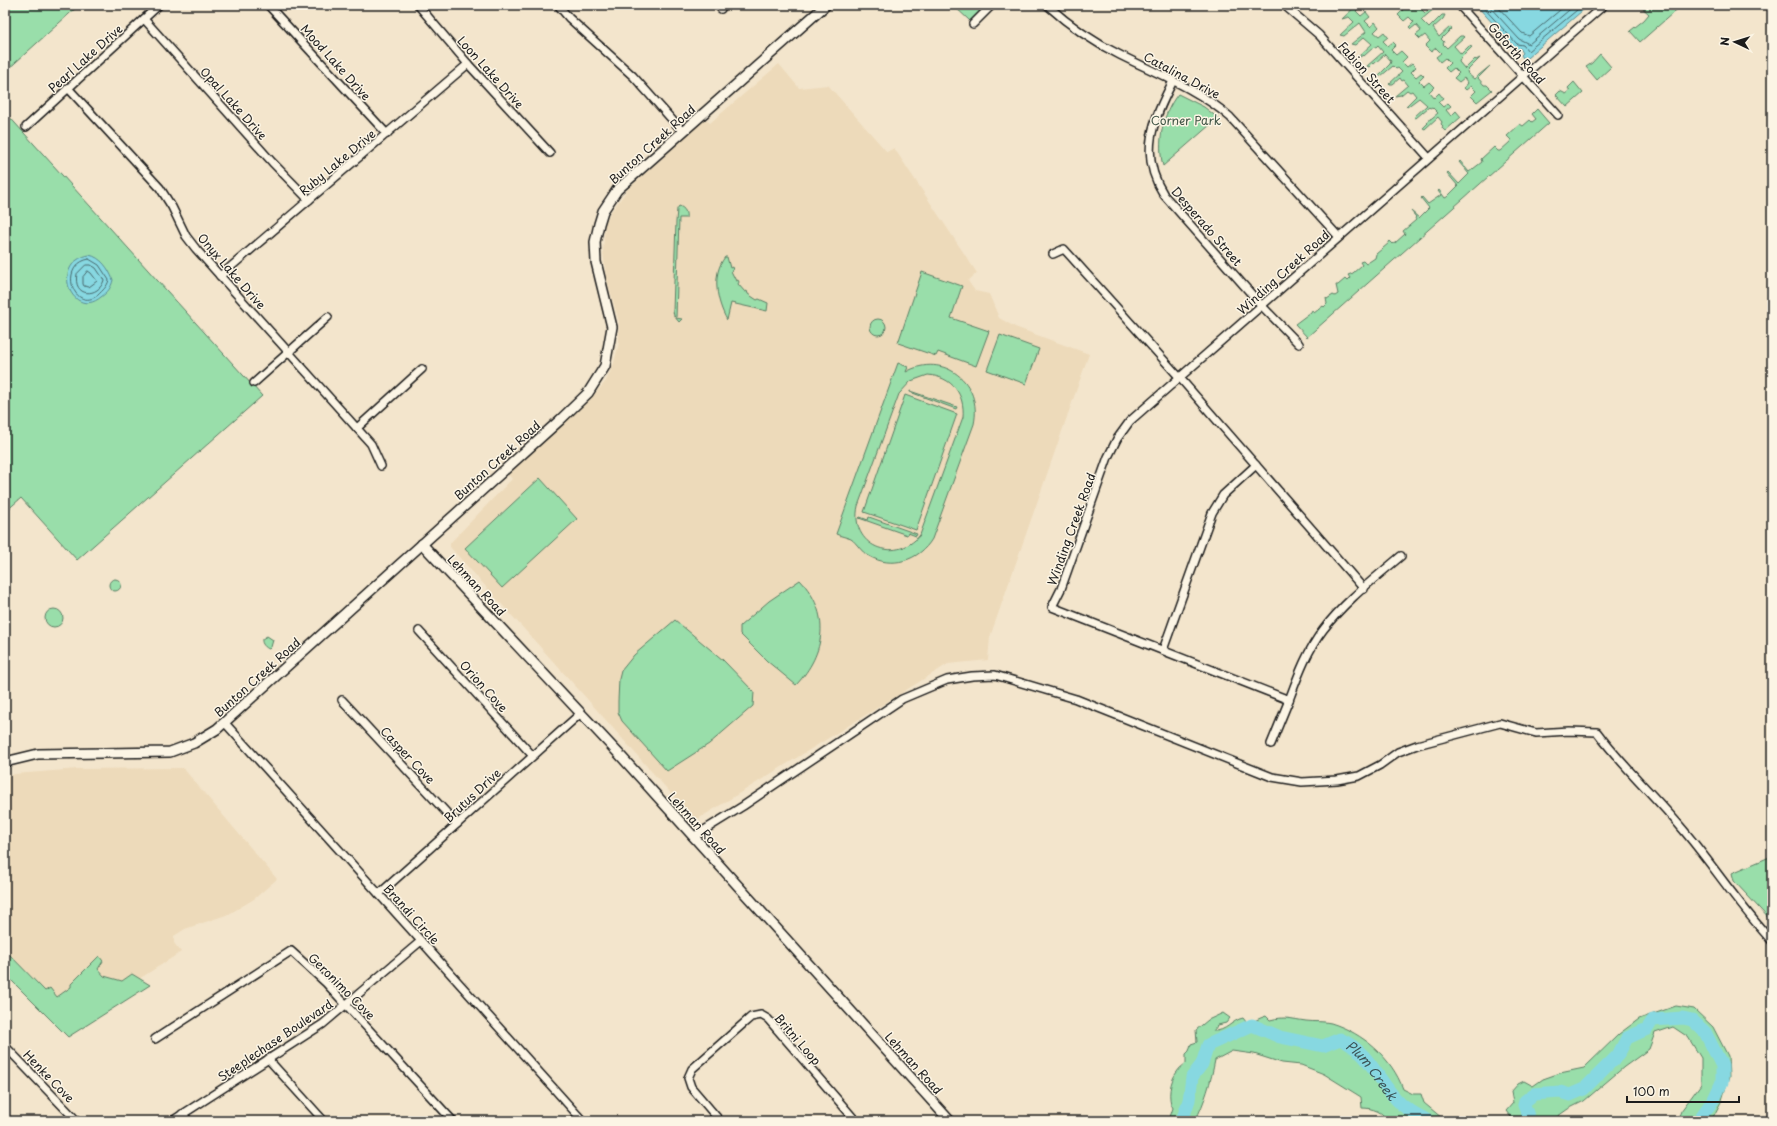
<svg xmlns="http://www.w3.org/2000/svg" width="1777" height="1126" font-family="'Playpen Sans',sans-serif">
<rect width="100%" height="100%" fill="#f3e5cc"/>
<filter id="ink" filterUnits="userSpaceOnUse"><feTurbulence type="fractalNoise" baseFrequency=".025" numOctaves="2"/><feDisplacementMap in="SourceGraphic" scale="8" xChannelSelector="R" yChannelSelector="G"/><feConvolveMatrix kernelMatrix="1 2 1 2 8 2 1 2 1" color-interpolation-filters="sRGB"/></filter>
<g filter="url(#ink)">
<!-- built -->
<g fill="#eddaba">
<polygon points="779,64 799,88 828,85 887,152 894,148 977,273 968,281 975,291 989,294 999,318 1015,327 1089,354 990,637 988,660 948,664 693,822 676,799 588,700 450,547 450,543 512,479 508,474 566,422 595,394 606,381 614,363 619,343 619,322 606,276 603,251 605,223 610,213 628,189 705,119 710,123"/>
<polygon points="183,768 277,879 254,899 229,914 185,929 174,936 174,943 181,952 139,979 132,974 122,981 104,976 98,969 57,997 45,991 5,950 5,777 15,774 78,769"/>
</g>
<!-- green -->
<g fill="#99deaa" stroke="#5a7d63" fill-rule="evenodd">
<polygon points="5,5 79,5 5,72"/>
<polygon points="953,5 986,5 970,21"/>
<polygon points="1357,5 1361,6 1356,11 1361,16 1366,12 1370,17 1365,21 1371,27 1375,22 1379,27 1374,32 1379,36 1384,32 1388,37 1383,41 1388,46 1393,42 1396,45 1391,50 1396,55 1401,51 1407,57 1402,62 1407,67 1412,63 1416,67 1411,72 1416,77 1421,73 1424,76 1419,81 1424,86 1429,82 1434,87 1429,92 1434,98 1439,93 1443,98 1438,102 1443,107 1448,103 1451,106 1446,110 1451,116 1456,111 1461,117 1445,131 1442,128 1443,126 1441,124 1442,122 1438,117 1425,129 1423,128 1428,123 1427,122 1438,113 1432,107 1430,108 1429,107 1416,118 1414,117 1427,105 1419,98 1407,107 1406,106 1416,96 1412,91 1410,92 1407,90 1401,95 1395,96 1408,85 1404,80 1402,81 1400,78 1393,84 1389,84 1402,72 1398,68 1396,69 1393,66 1381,76 1378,76 1390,64 1391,61 1385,54 1374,64 1373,63 1369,67 1367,66 1383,52 1378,46 1376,48 1374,47 1364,56 1363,55 1360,57 1359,56 1372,44 1364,37 1355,45 1351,44 1366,32 1360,23 1344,36 1340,35 1354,22 1349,17 1342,19"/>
<polygon points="1398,5 1417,5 1425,13 1434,5 1435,8 1421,20 1429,28 1442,15 1445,15 1443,19 1433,28 1439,37 1450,27 1452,28 1441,39 1444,42 1443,44 1447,48 1460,36 1463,36 1464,37 1454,46 1461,54 1469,46 1472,47 1460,59 1459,62 1465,69 1475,59 1476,60 1480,58 1467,71 1468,74 1474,79 1490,66 1478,78 1484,85 1487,85 1492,90 1477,102 1471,96 1476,91 1471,86 1466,90 1464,88 1468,83 1464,78 1459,82 1454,78 1459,73 1454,68 1449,72 1445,68 1450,63 1445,58 1440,62 1436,57 1441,53 1436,48 1431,52 1425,46 1430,41 1425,35 1420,39 1416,35 1421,31 1416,25 1411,29 1409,27 1414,22 1409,17 1404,21 1398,15 1403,10"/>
<polygon points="1639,5 1682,5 1640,42 1630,31 1644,20 1649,14"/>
<polygon points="1600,54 1611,67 1597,80 1586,67 1592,63"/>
<polygon points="1574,82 1583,93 1567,107 1556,95 1560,91 1566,94 1570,91 1568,88"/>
<path d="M1178,94L1204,107L1218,118L1163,166C1157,143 1162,114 1178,94Z"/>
<polygon points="1537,109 1549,123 1307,337 1295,324 1311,312 1312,310 1314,313 1323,306 1324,307 1327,304 1326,298 1327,299 1333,295 1335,296 1338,294 1336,285 1338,285 1345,279 1347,281 1350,278 1348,275 1353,273 1362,265 1360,262 1363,261 1366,264 1375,258 1376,254 1389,243 1389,242 1390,241 1393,244 1395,243 1405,234 1403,231 1416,220 1415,218 1416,217 1411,211 1419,218 1429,208 1421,198 1422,197 1428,204 1441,195 1438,191 1439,190 1445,198 1447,197 1458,186 1447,173 1448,172 1459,184 1469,174 1459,162 1460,161 1469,172 1482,162 1481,159 1494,147 1498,151 1500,151 1510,142 1511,140 1507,136 1520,124 1523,126 1530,120 1532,122 1536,119 1532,114"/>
<polygon points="5,112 262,396 77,560 21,498 5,512"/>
<path d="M679,206C685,208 687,213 686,218H679L676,318L682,319L679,322L674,316L673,311L676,222L677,209Z"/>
<path d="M725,257H727L730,268L732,267L733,270L731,271L736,281L738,280L739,282L738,284L745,292L747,291L748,294L757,300L759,299L768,303L767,311L731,303L727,320C717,302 711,275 725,257Z"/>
<polygon points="922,272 962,286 951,318 989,331 976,366 938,352 936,356 898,343"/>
<circle cx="878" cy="327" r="8"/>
<polygon points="1000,335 1039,349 1026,384 987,370"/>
<path d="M898,363L908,367L906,372C943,351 983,382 974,424L932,539C919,561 891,569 869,556C861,552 857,543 851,539C846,537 840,536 836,534ZM928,375C952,377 965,394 963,417L920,535C895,565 849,546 858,506L899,394L911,381Z"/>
<polygon points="910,391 957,407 956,409 910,392"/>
<polygon points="905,395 957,414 916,530 864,512"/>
<polygon points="540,478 577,519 502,588 465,548"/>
<polygon points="860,517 868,520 869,517 917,534 916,536 908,533 907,535 859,518"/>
<circle cx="115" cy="585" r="6"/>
<path d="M800,580C831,613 826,653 796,685L767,661L740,634V626L769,601Z"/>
<circle cx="54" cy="618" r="9"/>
<polygon points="675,620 723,660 754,692 753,706 709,744 667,771 622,721 618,712 618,701 619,679 621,671 634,655"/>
<path d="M267,636L273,640L271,647L269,649C266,648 261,644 262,639Z"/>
<polygon points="1772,856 1772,922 1734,881 1732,873"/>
<polygon points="5,950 45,991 50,988 57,997 71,987 71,984 99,956 103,961 98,969 104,976 122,981 132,974 150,985 68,1037 5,974"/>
<polygon points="1676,1006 1694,1009 1713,1027 1728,1056 1729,1077 1722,1100 1711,1121 1677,1121 1681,1111 1701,1084 1701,1058 1688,1037 1673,1027 1655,1033 1649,1049 1624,1067 1584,1101 1568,1109 1551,1121 1514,1121 1506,1111 1513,1103 1511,1092 1518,1084 1524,1081 1533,1086 1543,1079 1560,1073 1584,1068 1619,1034 1639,1019"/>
<path d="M1223,1013L1230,1018L1226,1023L1218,1025L1213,1031C1226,1032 1232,1020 1243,1018L1247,1023C1254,1022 1259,1018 1266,1016L1270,1020C1285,1016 1291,1019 1306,1021C1314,1022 1323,1021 1331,1023C1363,1033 1392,1058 1403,1089L1413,1094H1421L1424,1103L1442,1118L1440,1121H1388C1383,1112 1373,1108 1362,1108L1361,1097L1324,1074L1301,1065L1282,1063L1254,1054L1232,1051L1215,1060C1211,1081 1205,1102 1195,1121H1178L1181,1114L1176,1117H1170L1173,1108C1167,1099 1170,1080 1177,1072C1179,1068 1183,1066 1186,1063V1054L1189,1051L1191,1044L1197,1042L1196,1030L1208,1020Z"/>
</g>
<!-- water -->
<g fill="#87d8e1" stroke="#5c8d92">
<polygon points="1476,5 1589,5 1527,58 1523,58 1521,55 1523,53 1520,48 1517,50"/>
<path d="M89,255C101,257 109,269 113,280C111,288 108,292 101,297C72,321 49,263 89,255Z"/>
</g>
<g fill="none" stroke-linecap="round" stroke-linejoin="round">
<!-- shore -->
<g stroke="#47676b" stroke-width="1">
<polyline points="1481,5 1517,44 1523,45 1528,51 1583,5"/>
<polyline points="1488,5 1519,39 1529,44 1575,5"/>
<polyline points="1496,5 1522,33 1529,36 1566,5"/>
<path d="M89,259L99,265L109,280C107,287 103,290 98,295C74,314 57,265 89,259Z"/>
<path d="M86,265H91L96,268L104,280C99,298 72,298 77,274Z"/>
<polygon points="88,271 91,273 97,281 89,287 84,286 83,284 83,277"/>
</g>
<!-- river -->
<g stroke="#87d8e1" stroke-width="13">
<path id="s1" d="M1182,1121L1189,1100L1192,1077L1202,1064L1208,1045L1252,1025L1280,1037L1323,1046L1340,1039C1372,1053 1378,1083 1401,1104C1409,1111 1420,1116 1428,1121"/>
<polyline points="1530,1121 1524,1105 1525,1101 1534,1094 1560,1092 1570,1095 1584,1089 1618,1055 1627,1038 1647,1029 1653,1020 1683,1018 1692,1020 1705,1032 1722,1066 1722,1082 1714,1099 1698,1121"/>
</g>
<defs>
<g id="minor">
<polyline points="268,5 387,134"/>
<polyline points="418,5 468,64 550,153"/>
<polyline points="558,5 569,18 633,76 683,132"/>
<polyline points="718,5 721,9"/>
<path d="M1047,5C1069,25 1093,42 1120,55C1158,74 1198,89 1230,117L1339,237"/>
<polyline points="1284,5 1319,35 1429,158"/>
<polyline points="1459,5 1558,115"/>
<polyline points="144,19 272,162 309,200"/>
<polyline points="973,24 992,5"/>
<path d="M1173,81C1153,120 1138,154 1164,195L1262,306L1299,344"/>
<polyline points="68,88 160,188 172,207 186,236 196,249 371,444 381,466"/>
<polyline points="26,127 159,5"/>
<polyline points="1053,254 1064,249 1180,378 1364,589"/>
<polyline points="220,276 468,64"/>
<polyline points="254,383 328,317"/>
<polyline points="357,428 422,369"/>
<path d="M1401,556C1374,579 1344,602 1323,630C1307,651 1298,676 1289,700L1052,607L1061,589L1108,457L1117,439L1130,421L1604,5"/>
<polyline points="419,631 532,755"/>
<polyline points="1163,650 1212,513 1223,495 1256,465"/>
<polyline points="342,700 457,824"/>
<polyline points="225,723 583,1121"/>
<polyline points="1271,744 1289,700"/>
<path d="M693,837L743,806L902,699L947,680L972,676L995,675L1076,699L1272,777L1302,782L1337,780L1359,776L1380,765L1398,752L1417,745L1500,723L1536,733L1569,731L1597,732C1622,766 1653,794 1680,826C1712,863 1738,905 1772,941"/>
<polyline points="379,894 581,713"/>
<polyline points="155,1039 291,951 326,983 453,1121"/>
<polyline points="5,1046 77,1121"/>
<polyline points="268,1059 324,1121"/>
<polyline points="182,1114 189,1121"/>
<polyline points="172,1121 323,1024 421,941"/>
<polyline points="720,1121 691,1087 688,1078 692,1069 743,1024 751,1017 761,1015 768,1019 856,1121"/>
</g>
<g id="tertiary">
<polyline points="422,544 619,754 950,1121"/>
<polyline points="5,762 38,754 170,752 194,743 217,729 560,420 588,393 605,366 612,327 596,262 595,242 599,224 603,211 617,190 826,5"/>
</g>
</defs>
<!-- minor casing -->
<use href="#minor" stroke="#1c1c1c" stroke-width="10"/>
<!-- tertiary casing -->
<use href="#tertiary" stroke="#1c1c1c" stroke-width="12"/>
<!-- minor -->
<use href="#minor" stroke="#fcf5e5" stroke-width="7"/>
<!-- tertiary -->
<use href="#tertiary" stroke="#fcf5e5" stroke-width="9"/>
</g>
</g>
<g text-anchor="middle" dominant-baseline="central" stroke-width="3" stroke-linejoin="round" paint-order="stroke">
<!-- street labels -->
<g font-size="12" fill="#1c1c1c" stroke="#fcf5e5">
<text transform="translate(1517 53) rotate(48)">Goforth Road</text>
<text transform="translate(85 58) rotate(-42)">Pearl Lake Drive</text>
<text transform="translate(336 62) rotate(48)">Mood Lake Drive</text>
<text transform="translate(491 72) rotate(48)">Loon Lake Drive</text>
<text transform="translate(1367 72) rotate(48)">Fabion Street</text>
<text transform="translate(1182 75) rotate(28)">Catalina Drive</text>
<text transform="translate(234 103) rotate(48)">Opal Lake Drive</text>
<text transform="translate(652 144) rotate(-42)">Bunton Creek Road</text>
<text transform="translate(337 162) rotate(-40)">Ruby Lake Drive</text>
<text transform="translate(1207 226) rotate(49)">Desperado Street</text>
<text transform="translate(232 271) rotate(49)">Onyx Lake Drive</text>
<text transform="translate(1283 272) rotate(-42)">Winding Creek Road</text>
<text transform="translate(497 460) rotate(-42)">Bunton Creek Road</text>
<text transform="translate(1071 529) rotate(-70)">Winding Creek Road</text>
<text transform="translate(477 585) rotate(47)">Lehman Road</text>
<text transform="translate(257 677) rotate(-42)">Bunton Creek Road</text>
<text transform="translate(484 686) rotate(48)">Orion Cove</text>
<text transform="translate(408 755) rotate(47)">Casper Cove</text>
<text transform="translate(472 795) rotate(-43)">Brutus Drive</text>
<text transform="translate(697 823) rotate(48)">Lehman Road</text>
<text transform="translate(412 914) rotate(48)">Brandi Circle</text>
<text transform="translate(342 986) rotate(45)">Geronimo Cove</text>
<text transform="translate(798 1039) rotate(49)">Britni Loop</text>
<text transform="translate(275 1040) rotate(-34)">Steeplechase Boulevard</text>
<text transform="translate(914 1063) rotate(48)">Lehman Road</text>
<text transform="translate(49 1076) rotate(46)">Henke Cove</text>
</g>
<!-- park labels -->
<g font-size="12" fill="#425647" stroke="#fcf5e5">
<text x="1186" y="120">Corner Park</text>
</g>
<!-- water labels -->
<g font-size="13" font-style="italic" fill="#3c5457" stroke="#fcf5e5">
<text stroke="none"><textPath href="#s1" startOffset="268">Plum Creek</textPath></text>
</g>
</g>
<!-- margin -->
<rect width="1777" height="1126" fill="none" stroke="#fcf5e5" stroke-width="20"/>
<rect x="10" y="10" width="1757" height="1106" fill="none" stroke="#1c1c1c" stroke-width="1.5" filter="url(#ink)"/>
<!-- north arrow -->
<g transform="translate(1735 42) rotate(274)" stroke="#fcf5e5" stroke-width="3" paint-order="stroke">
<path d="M0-3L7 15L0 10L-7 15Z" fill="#1c1c1c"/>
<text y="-6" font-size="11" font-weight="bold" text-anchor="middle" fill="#1c1c1c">N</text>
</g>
<!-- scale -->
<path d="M1627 1096v6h112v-6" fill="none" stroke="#1c1c1c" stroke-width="2"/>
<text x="1633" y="1096" font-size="12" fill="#1c1c1c" stroke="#fcf5e5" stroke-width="3" paint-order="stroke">100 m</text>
</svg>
